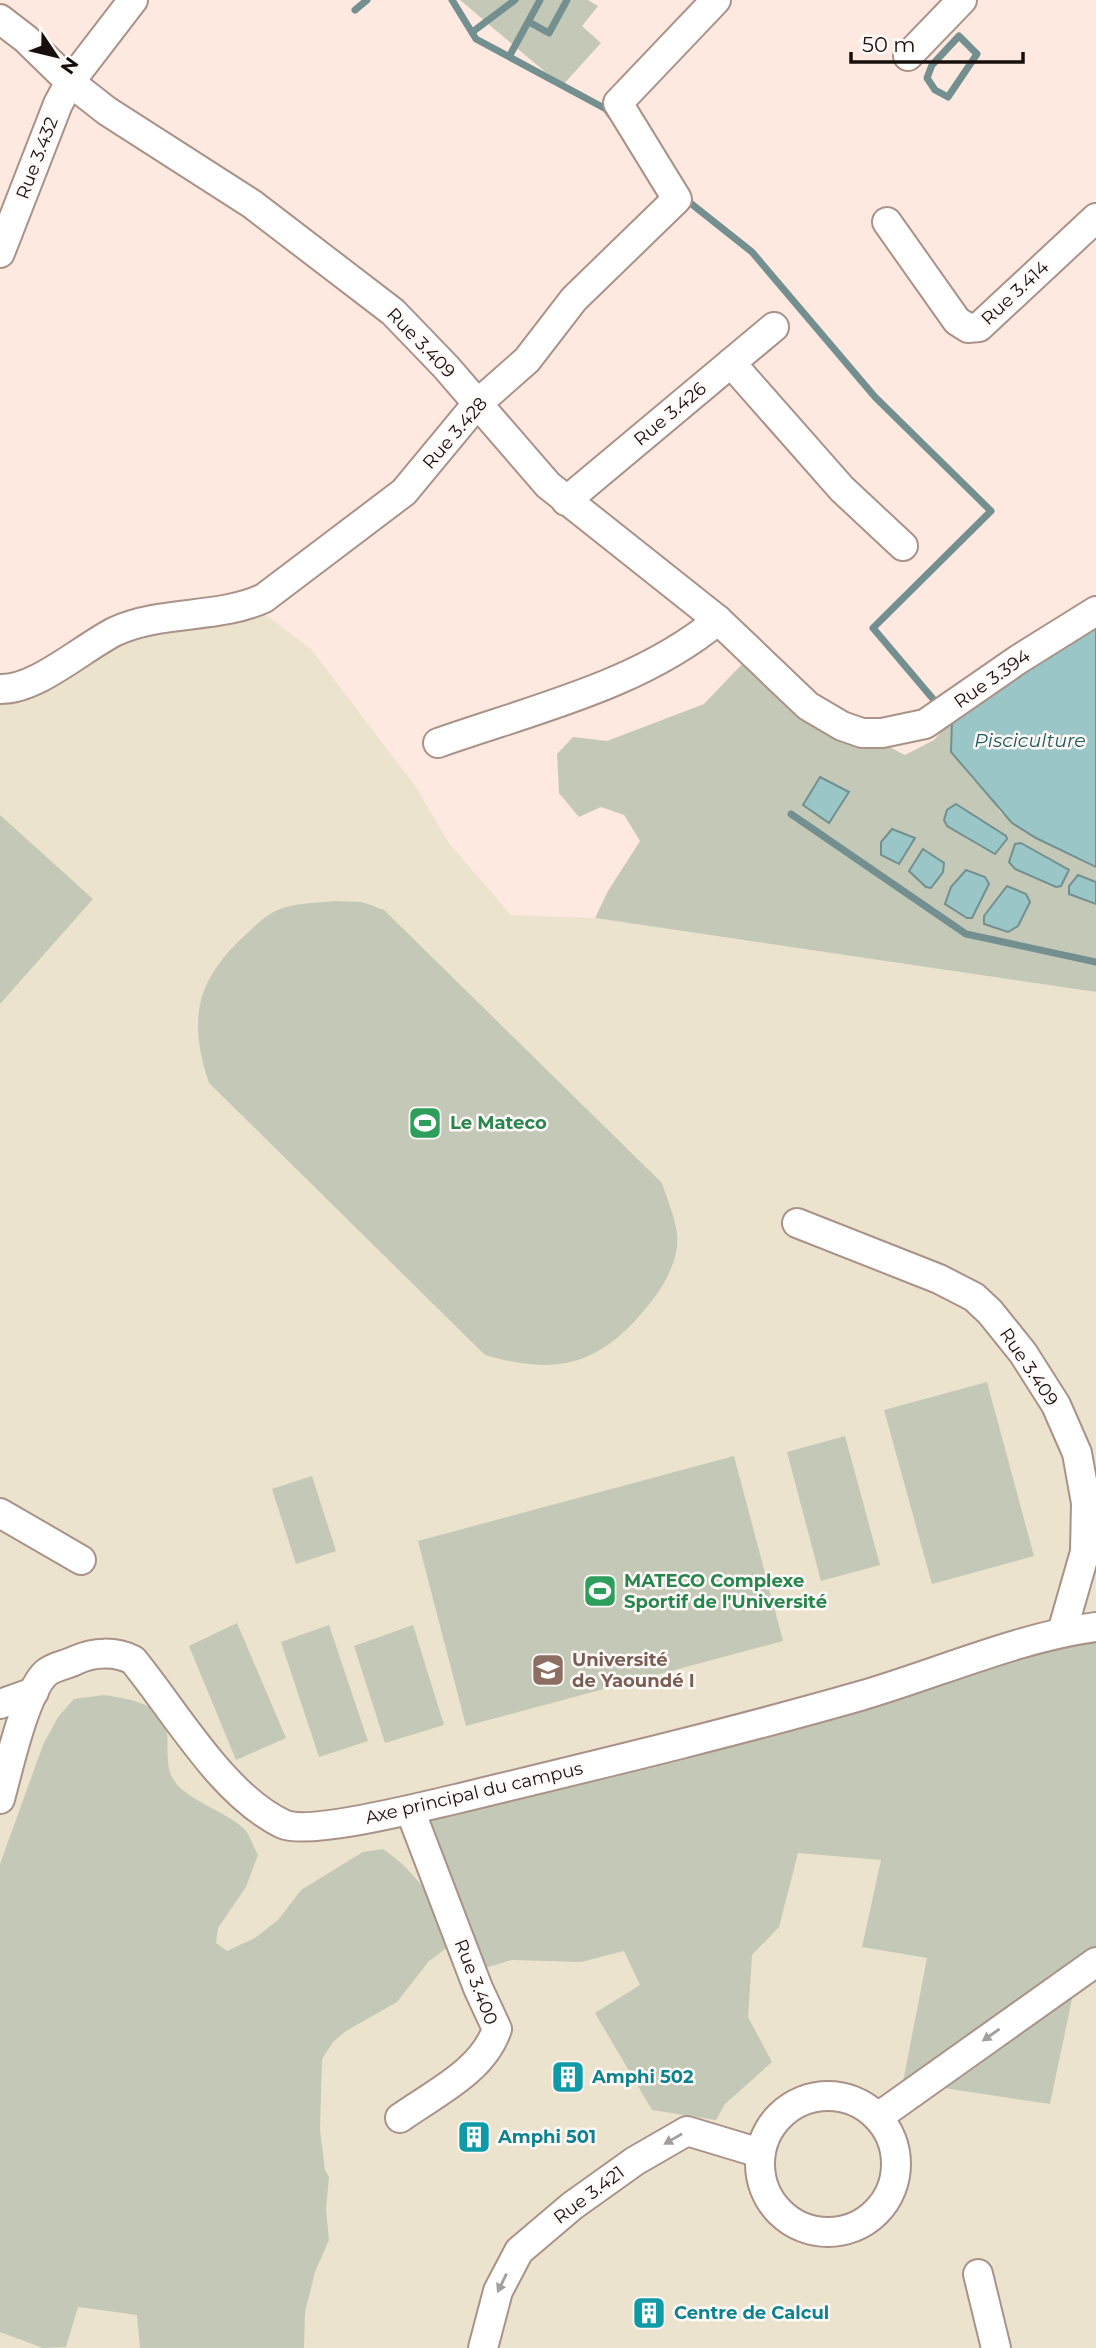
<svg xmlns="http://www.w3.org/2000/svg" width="1096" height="2348" font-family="Montserrat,sans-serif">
<rect width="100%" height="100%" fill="#fee9e0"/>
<!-- education -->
<polygon fill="#ece3ce" points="203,615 266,615 311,649 416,787 449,843 511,915 595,918 1096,992 1096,2348 0,2348 0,694 17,695 128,642"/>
<!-- green -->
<g fill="#c3c9b6">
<polygon points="460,0 588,0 598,6 582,26 601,43 562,86"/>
<polygon points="744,662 834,719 905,755 934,740 952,720 951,752 974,781 987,790 1000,812 1036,838 1096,867 1096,992 595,918 608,891 640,841 624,815 601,807 579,817 559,793 557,754 573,737 607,741 704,704"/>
<polygon points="0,815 93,899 0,1004"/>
<path d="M334,901L362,902L384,910L662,1183C667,1199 675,1217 677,1234C680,1256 666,1282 654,1298C605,1362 563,1378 485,1355L209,1083C189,1022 194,984 242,938C253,928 266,914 280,909C296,903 317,903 334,901Z"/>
<polygon points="987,1382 1034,1556 932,1584 884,1410"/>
<polygon points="845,1436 880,1565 821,1581 787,1452"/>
<polygon points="734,1456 783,1641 466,1726 418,1541"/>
<polygon points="312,1476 336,1551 296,1564 272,1489"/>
<polygon points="237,1623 286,1738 236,1760 189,1646"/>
<polygon points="329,1625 368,1741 319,1757 281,1642"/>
<polygon points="413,1625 444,1725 385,1743 354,1646"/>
<polygon points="1096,1627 1096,1962 1077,1975 1050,2104 903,2082 927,1958 862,1947 881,1860 798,1853 779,1927 752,1955 748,2017 772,2062 725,2104 716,2120 652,2110 595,2013 640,1985 624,1951 581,1962 512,1960 472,1972 410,1810"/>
<path d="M104,1695C121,1698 142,1700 155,1711C178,1729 159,1760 175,1782C190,1802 232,1814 246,1831C251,1838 254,1848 258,1855L246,1887L218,1928L216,1943L227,1951L255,1938L278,1920L301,1890L363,1852L383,1849C419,1874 437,1904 452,1944L429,1961L397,2002L346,2031L333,2042L322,2059L320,2130L325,2170L329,2177L326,2209L329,2240L315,2272L305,2312L304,2348H140L137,2315L78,2307L66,2347L43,2348L0,2332V1864L43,1745L58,1717L74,1699Z"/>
</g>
<!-- water -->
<g fill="#9bc6c7" stroke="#738f8f" stroke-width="2">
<polygon points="1096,619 1096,867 1036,838 1012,823 951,752 952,720"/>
<polygon points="820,777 849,792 829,823 803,805"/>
<polygon points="956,804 1006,836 1007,839 995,854 947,826 944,820 947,810"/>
<polygon points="892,829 915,838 899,864 881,855 881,842"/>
<polygon points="1021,843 1069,870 1061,886 1056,887 1015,869 1009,862 1015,844"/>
<polygon points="923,849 944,863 943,872 931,888 926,887 909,871"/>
<polygon points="966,870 985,877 989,884 972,918 967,918 945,904 951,887"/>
<polygon points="1078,875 1096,882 1096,904 1069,894 1069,886"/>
<polygon points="1007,886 1026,894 1030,902 1018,926 1008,932 984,924 984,916"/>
</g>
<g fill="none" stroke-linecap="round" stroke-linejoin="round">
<!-- stream -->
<g stroke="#738f8f" stroke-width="7">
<polyline points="452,0 476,39 606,109 611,116"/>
<polyline points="355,10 367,0"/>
<polyline points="529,22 549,33 567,0"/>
<polyline points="475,30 515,0"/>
<polygon points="959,36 977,54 948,97 935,90 927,78 932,65"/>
<polyline points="510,55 540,0"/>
<polyline points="684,198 752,252 875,397 991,511 873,628 939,706"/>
<polyline points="791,814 966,934 1096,962"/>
</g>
<defs>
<g id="minor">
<polyline points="0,19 26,39 70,82 107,111 252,204 393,312 446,367 548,485 718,620 808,706 842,726 862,733 882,733 925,724 1019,659 1096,611"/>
<polyline points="908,56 962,0"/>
<polyline points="887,222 957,321 968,328 979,327 1096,218"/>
<polyline points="0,253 58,104 70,82 133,0"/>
<polyline points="731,363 842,489 903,546"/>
<polyline points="566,501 774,327"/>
<path d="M0,689C37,690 83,647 116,631C162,610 220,619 264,598L404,492L476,405L527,360L574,299L677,199L618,103L716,0"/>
<path d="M438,743C531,710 641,685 718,620"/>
<polyline points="797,1223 939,1279 974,1297 990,1312 1023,1353 1056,1405 1077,1453 1086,1503 1085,1552 1062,1632"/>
<polyline points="0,1513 81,1560"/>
<polyline points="0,1704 34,1692"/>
<path d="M0,1799C8,1770 25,1692 46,1673C54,1666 67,1665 76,1660C94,1652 115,1651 133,1660C175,1711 222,1795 283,1824C309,1836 425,1806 456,1799C592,1766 727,1734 860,1696C936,1674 1019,1637 1096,1627"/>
<circle cx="828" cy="2164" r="68"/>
<polyline points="878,2117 1096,1962"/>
<path d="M400,2118C435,2093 483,2071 497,2029L478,1988L410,1810"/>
<polyline points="978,2274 996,2348"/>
<polyline points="483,2348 498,2291 519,2251 572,2206 635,2161 687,2131 760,2153"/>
</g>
</defs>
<!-- minor casing -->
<use href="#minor" stroke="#a99288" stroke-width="32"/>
<!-- minor -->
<use href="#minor" stroke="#fff" stroke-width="28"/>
</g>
<!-- one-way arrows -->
<defs><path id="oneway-solid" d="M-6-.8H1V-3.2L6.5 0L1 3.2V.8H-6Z" transform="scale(1.75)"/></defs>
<g fill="#a29f9e">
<use href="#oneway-solid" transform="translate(991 2035) rotate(145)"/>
<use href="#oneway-solid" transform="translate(673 2139) rotate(150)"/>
<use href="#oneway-solid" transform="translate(502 2283) rotate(116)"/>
</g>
<!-- icons -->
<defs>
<symbol id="stadium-square" viewBox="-11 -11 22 22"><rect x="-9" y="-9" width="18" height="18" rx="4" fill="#2e9e5b" stroke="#fffaf8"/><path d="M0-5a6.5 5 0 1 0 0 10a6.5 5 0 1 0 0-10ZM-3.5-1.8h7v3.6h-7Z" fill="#fff"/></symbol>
<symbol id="university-square" viewBox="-11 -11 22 22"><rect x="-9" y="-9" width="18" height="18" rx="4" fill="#8d6e63" stroke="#fffaf8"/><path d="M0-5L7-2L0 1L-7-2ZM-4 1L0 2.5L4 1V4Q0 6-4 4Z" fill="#fff"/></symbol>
<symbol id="building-square" viewBox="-11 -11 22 22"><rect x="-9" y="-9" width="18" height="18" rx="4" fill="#0f9aa8" stroke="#fffaf8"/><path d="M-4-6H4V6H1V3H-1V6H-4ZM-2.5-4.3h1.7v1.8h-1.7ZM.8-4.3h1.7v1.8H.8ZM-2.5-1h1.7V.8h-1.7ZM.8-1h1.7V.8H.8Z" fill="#fff"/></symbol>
</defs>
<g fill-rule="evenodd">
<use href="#stadium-square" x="406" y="1104" width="38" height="38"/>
<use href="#stadium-square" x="581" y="1572" width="38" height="38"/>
<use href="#university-square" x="529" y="1651" width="38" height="38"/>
<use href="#building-square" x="549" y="2058" width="38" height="38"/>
<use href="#building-square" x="455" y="2118" width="38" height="38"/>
<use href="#building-square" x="630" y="2294" width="38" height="38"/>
</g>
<g text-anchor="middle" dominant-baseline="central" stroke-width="5" stroke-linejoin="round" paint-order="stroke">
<!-- street labels -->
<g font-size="18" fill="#170f0c" stroke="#fffaf8">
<text transform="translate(37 158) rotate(-69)">Rue 3.432</text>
<text transform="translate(1015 293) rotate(-43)">Rue 3.414</text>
<text transform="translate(421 343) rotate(46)">Rue 3.409</text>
<text transform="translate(670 414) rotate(-40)">Rue 3.426</text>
<text transform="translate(455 433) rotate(-49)">Rue 3.428</text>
<text transform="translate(992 679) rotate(-35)">Rue 3.394</text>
<text transform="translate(1029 1367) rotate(56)">Rue 3.409</text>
<text transform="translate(474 1793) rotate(-13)">Axe principal du campus</text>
<text transform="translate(476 1982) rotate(69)">Rue 3.400</text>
<text transform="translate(589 2195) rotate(-37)">Rue 3.421</text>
</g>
<!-- leisure labels -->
<g font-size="18" font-weight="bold" fill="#27864d" stroke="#fffaf8" text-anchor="start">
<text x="450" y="1123">Le Mateco</text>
<text x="624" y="1581">MATECO Complexe<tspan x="624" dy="21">Sportif de l'Université</tspan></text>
</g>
<!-- education labels -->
<g font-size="18" font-weight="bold" fill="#785e54" stroke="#fffaf8" text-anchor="start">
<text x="572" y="1660">Université<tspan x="572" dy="21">de Yaoundé I</tspan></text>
</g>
<!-- culture labels -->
<g font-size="18" font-weight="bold" fill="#0d838f" stroke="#fffaf8" text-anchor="start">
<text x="592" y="2077">Amphi 502</text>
<text x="498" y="2137">Amphi 501</text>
<text x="674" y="2313">Centre de Calcul</text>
</g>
<!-- water labels -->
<g font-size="19" font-style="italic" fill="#1d595b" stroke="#fffaf8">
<text x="1030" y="740">Pisciculture</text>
</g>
</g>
<!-- north arrow -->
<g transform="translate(56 56) rotate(125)" stroke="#fffaf8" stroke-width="5" paint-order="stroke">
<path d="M0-5L12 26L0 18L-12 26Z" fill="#170f0c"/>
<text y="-10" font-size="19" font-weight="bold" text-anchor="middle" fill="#170f0c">N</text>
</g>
<!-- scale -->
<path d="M851 52v10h172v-10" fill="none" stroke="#170f0c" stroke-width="3.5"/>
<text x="862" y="52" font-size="21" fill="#170f0c" stroke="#fffaf8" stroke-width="5" paint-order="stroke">50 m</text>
</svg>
